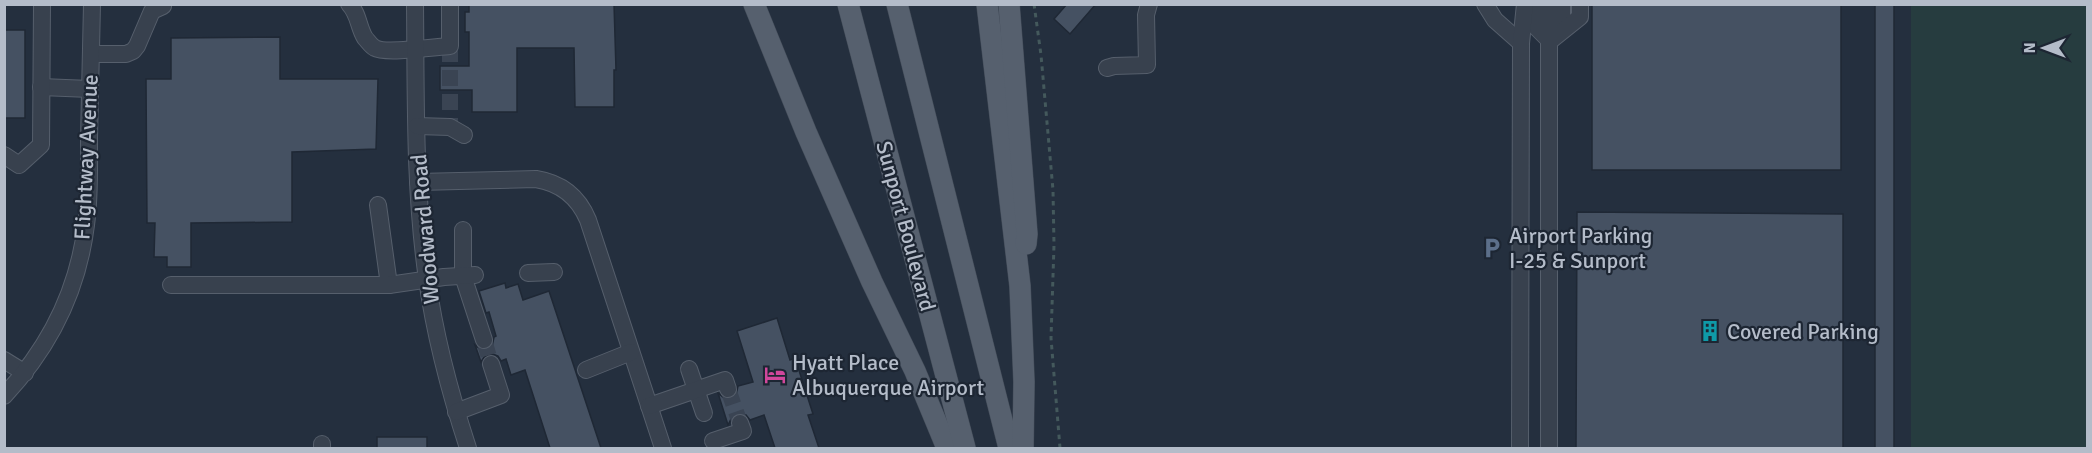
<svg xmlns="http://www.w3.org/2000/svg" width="2092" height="453" font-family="Signika,sans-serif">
<rect width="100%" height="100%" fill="#242f3e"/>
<!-- green -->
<rect fill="#263c3f" x="1911" y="5" width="176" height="443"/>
<!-- building -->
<g fill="#455162" stroke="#1f2835" stroke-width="1.5">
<polygon points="469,4 614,4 616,70 614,70 614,107 575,107 574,48 517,48 517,112 472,112 472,90 440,90 440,66 469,66 469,32 465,32 465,12 469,12"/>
<polygon points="1067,4 1096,4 1070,34 1054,19"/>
<rect x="1592" y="4" width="249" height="166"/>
<rect x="1875" y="4" width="19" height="444"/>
<rect x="4" y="30" width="21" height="88"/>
<polygon points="280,37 280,79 378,79 376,149 292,152 292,222 191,223 191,267 167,267 167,257 154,257 155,223 147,223 146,79 171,79 171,38"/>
<polygon points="1577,212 1843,214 1843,448 1576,448"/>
<polygon points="505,283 506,288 518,284 523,300 549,291 601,448 550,448 525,370 511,375 506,359 501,361 498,356 493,354 484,357 481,362 475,345 481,350 488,350 492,347 494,337 496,336 489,312 486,313 479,291"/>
<polygon points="777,318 790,360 795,358 813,414 808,415 819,448 775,448 764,415 750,420 746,415 737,413 732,417 728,425 718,393 725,399 731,399 736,395 738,386 753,382 737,331"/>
<rect x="377" y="437" width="50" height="11"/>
</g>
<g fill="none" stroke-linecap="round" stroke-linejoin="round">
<!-- minor-tunnel -->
<g stroke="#3a4453" stroke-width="16" stroke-dasharray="16 8" stroke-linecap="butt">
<polyline points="450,46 450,127"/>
<polyline points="484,340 491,364"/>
<polyline points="728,389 740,423"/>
</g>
<defs>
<g id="minor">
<path d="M349,4C359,14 358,27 365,38C368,41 371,46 375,48C385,54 435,47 450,46V4"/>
<path d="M415,4C416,96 414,189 427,279C435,337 450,393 468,448"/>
<polyline points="1485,4 1495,20 1521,43"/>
<polyline points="1537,4 1536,27 1550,41"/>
<polyline points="1553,35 1562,17 1562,4"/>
<polyline points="1550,41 1580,17 1580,4"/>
<polyline points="91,54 126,54 133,51 137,46 152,11 163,6"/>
<polyline points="1107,68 1114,66 1147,65 1146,15 1149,4"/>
<polyline points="41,87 90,89"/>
<polyline points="417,126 450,127 464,135"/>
<polyline points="4,155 19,165 41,145 42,4"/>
<path d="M418,182L536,179C561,183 578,196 588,220L663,448"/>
<polyline points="378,205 389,285"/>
<polyline points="463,230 463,276 484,340"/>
<polyline points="528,273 554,272"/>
<polyline points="171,285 389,285 444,277 475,275"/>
<polyline points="4,360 25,373"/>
<polyline points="689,369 704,413"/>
<polyline points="586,370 631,352"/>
<path d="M4,396C49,348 78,290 86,225C90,196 89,167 89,138C90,93 91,49 92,4"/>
<polyline points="649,406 725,380 728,389"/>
<polyline points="456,412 501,395 491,364"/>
<polyline points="713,441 743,431 740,423"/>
<polyline points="322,448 322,444"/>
<polyline points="1520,448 1521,43 1525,4"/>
<polyline points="1549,448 1549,4"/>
</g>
<g id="major">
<polyline points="754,4 806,132 872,282 915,371 947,448"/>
<polyline points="848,4 965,448"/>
<polyline points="897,4 1009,448"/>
<polyline points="987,4 1020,286 1024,382 1023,448"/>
<polyline points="1009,4 1027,234 1026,244"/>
</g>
</defs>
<!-- minor casing -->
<use href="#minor" stroke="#565f6c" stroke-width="18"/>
<!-- major casing -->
<use href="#major" stroke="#414a57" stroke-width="22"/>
<!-- path -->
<polyline stroke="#44595c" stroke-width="3" stroke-dasharray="4.5 4.5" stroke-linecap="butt" points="1034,4 1041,55 1053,190 1054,245 1051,338 1060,448"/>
<!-- minor -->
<use href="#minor" stroke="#38414e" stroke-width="16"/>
<!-- major -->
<use href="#major" stroke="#56606e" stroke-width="21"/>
</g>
<!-- icons -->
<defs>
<symbol id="parking-bare" viewBox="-9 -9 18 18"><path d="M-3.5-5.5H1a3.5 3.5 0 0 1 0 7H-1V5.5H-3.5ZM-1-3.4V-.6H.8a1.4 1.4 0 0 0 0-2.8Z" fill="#5c6f8a" stroke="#1d2633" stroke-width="2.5" paint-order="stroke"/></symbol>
<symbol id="building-bare" viewBox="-9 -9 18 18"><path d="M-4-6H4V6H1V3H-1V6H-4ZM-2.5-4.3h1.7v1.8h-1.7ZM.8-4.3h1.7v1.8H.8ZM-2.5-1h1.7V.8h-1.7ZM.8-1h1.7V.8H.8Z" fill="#0f9aa8" stroke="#1d2633" stroke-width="2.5" paint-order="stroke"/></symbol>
<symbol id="hotel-bare" viewBox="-9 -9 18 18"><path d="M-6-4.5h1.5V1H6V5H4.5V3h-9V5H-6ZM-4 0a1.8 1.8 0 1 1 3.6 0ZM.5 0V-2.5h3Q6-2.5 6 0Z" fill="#d1479c" stroke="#1d2633" stroke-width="2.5" paint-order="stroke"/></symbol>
</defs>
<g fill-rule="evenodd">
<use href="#parking-bare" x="1477" y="233" width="30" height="30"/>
<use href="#building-bare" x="1695" y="316" width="30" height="30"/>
<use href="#hotel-bare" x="760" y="360" width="30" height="30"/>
</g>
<g text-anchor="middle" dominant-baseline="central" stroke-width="4.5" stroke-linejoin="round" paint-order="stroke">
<!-- street labels -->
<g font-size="22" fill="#b4bcc9" stroke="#1d2633">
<text transform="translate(86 157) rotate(-87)">Flightway Avenue</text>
<text transform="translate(906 226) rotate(75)">Sunport Boulevard</text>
<text transform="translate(425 229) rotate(-95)">Woodward Road</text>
</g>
<!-- poi labels -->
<g font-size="22" fill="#b4bcc9" stroke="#1d2633" text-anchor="start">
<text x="1509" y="235">Airport Parking<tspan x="1509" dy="25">I-25 &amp; Sunport</tspan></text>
<text x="1727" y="331">Covered Parking</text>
<text x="792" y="362">Hyatt Place<tspan x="792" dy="25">Albuquerque Airport</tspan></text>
</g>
</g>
<!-- border -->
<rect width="2092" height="453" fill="none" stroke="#b4bcc9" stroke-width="12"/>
<!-- north arrow -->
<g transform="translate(2044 48) rotate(270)" stroke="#1d2633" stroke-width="4.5" paint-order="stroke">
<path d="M0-4.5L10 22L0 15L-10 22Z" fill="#b4bcc9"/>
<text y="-9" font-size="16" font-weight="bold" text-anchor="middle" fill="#b4bcc9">N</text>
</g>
</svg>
